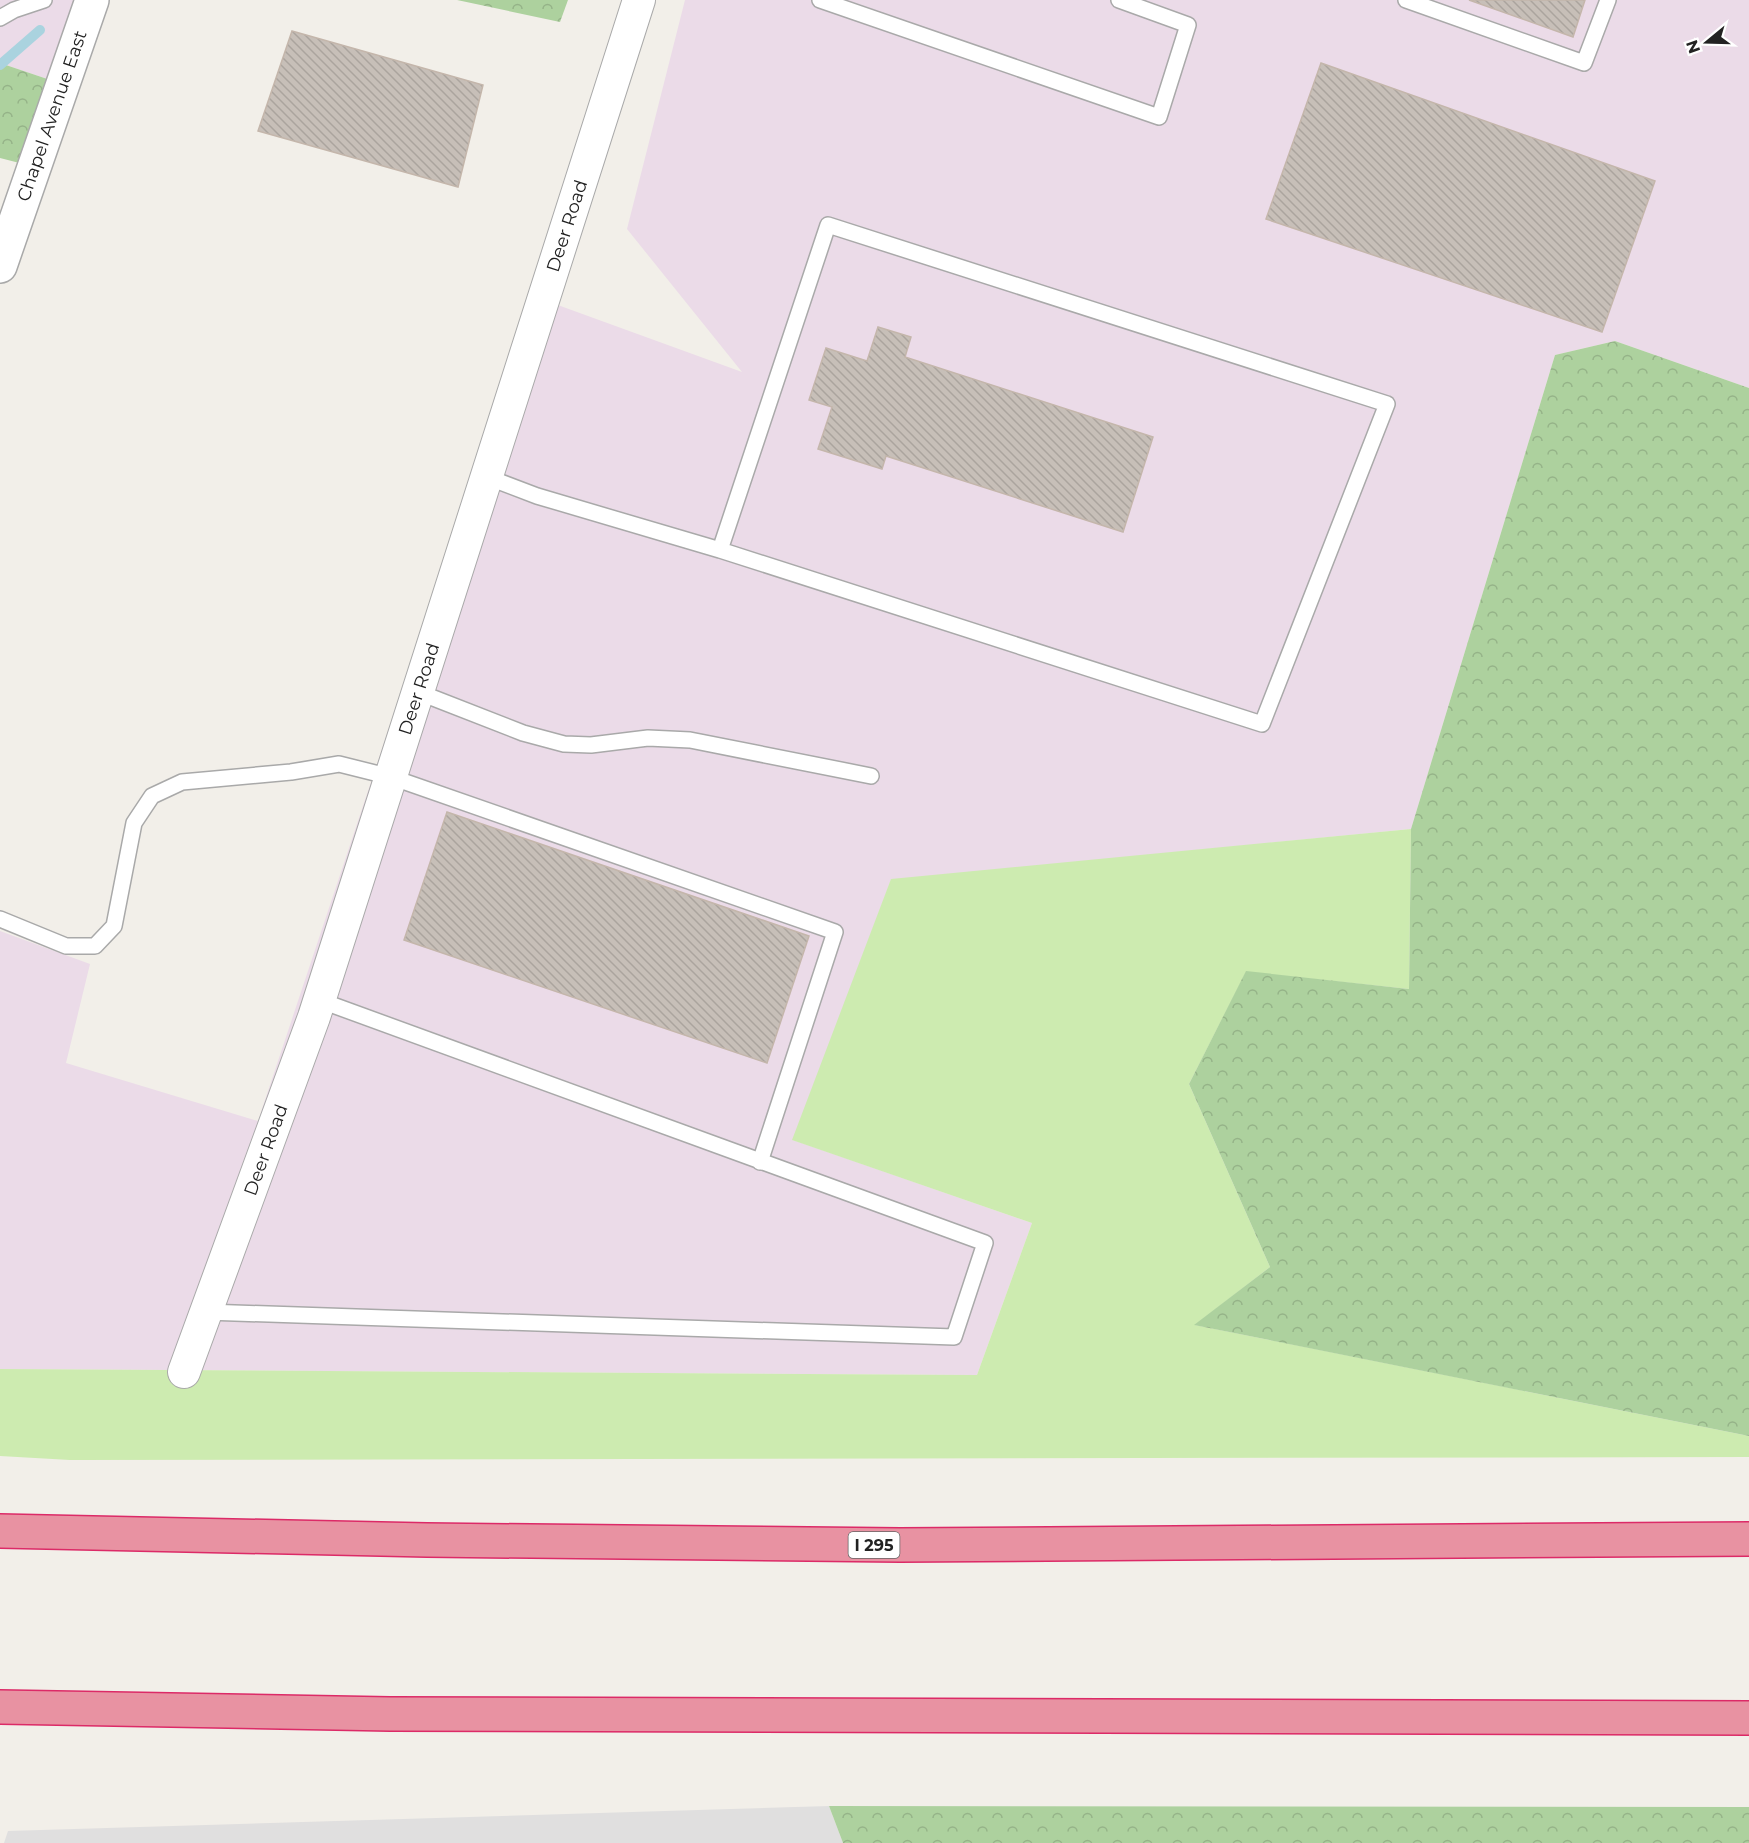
<svg xmlns="http://www.w3.org/2000/svg" width="1749" height="1843" font-family="Montserrat,sans-serif">
<defs>
<pattern id="forest-crowns" width="20" height="18" patternUnits="userSpaceOnUse" patternTransform="scale(1.5)"><rect width="20" height="18" fill="#add19e"/><path d="M2 6a3 3 0 1 1 6 0M12 15a3 3 0 1 1 6 0" fill="none" stroke="#95b388"/></pattern>
<pattern id="building-back-hatch" width="6" height="6" patternUnits="userSpaceOnUse" patternTransform="scale(1.5)"><rect width="6" height="6" fill="#c7bfb8"/><path d="M-1 5l2 2M0 0l6 6M5-1l2 2" fill="none" stroke="#aba49e"/></pattern>
</defs>
<rect width="100%" height="100%" fill="#f2efe9"/>
<!-- residential -->
<polygon fill="#e0dfdf" points="829,1806 843,1843 4,1843 8,1831"/>
<!-- industrial -->
<g fill="#ebdbe8">
<polygon points="0,0 104,0 65,85 0,63"/>
<polygon points="685,0 1749,0 1749,388 1615,341 1555,355 1411,829 891,880 793,1140 1032,1223 977,1375 0,1369 0,931 90,964 66,1063 258,1121 533,296 742,372 627,229"/>
</g>
<!-- grass -->
<polygon fill="#cdebb0" points="1411,829 1409,989 1246,972 1189,1084 1270,1267 1195,1325 1749,1436 1749,1457 70,1460 0,1456 0,1369 977,1375 1032,1223 792,1140 891,879"/>
<!-- forest -->
<g fill="url(#forest-crowns)">
<polygon points="457,0 568,0 560,22"/>
<polygon points="0,63 65,85 39,168 0,158"/>
<polygon points="1615,341 1749,388 1749,1436 1194,1325 1270,1267 1189,1084 1246,971 1409,989 1411,829 1555,355"/>
<polygon points="829,1806 1749,1807 1749,1843 843,1843"/>
</g>
<g fill="none" stroke-linecap="round" stroke-linejoin="round">
<!-- stream -->
<polyline stroke="#aad3df" stroke-width="10" points="0,65 40,30"/>
</g>
<!-- building -->
<g fill="url(#building-back-hatch)" stroke="#c4b6ab" stroke-width="1.5">
<polygon points="1469,0 1585,0 1573,37"/>
<polygon points="292,31 483,85 458,187 258,131"/>
<polygon points="1321,63 1655,181 1602,332 1266,219"/>
<polygon points="878,327 911,337 905,357 1153,437 1123,532 886,456 882,469 818,449 832,407 809,400 826,348 867,361"/>
<polygon points="447,812 809,936 767,1063 404,940"/>
</g>
<g fill="none" stroke-linecap="round" stroke-linejoin="round">
<defs>
<g id="service">
<polyline points="820,0 1159,117 1188,25 1119,0"/>
<polyline points="1406,0 1584,63 1608,0"/>
<polyline points="0,18 14,10 44,0"/>
<polyline points="487,477 537,496 720,550 1262,724 1387,404 828,225 720,550"/>
<polyline points="418,692 523,733 564,744 591,745 648,738 690,740 871,776"/>
<polyline points="0,919 66,946 95,946 114,926 134,823 152,796 182,782 291,772 339,764 391,777 835,932 760,1162"/>
<polyline points="206,1312 954,1337 985,1243 319,1000"/>
</g>
<polyline id="minor" points="184,1372 314,1017 639,0"/>
<polyline id="tertiary" points="0,266 92,0"/>
<g id="motorway">
<polyline points="0,1531 427,1540 900,1545 1749,1539"/>
<polyline points="0,1707 390,1714 1749,1718"/>
</g>
</defs>
<!-- service casing -->
<use href="#service" stroke="#a9a9a9" stroke-width="18"/>
<!-- minor casing -->
<use href="#minor" stroke="#a9a9a9" stroke-width="34"/>
<!-- tertiary casing -->
<use href="#tertiary" stroke="#a9a9a9" stroke-width="36"/>
<!-- motorway casing -->
<use href="#motorway" stroke="#dc2a67" stroke-width="36"/>
<!-- service -->
<use href="#service" stroke="#fff" stroke-width="15"/>
<!-- minor -->
<use href="#minor" stroke="#fff" stroke-width="32"/>
<!-- tertiary -->
<use href="#tertiary" stroke="#fff" stroke-width="33"/>
<!-- motorway -->
<use href="#motorway" stroke="#e892a2" stroke-width="33"/>
</g>
<g text-anchor="middle" dominant-baseline="central" stroke-width="5" stroke-linejoin="round" paint-order="stroke">
<!-- shield labels -->
<rect fill="#fff" stroke="#646464" stroke-width="1.5" x="848.5" y="1532" width="51" height="26" rx="4.5"/>
<g font-size="16" font-weight="bold" fill="#222">
<text x="874" y="1545">I 295</text>
</g>
<!-- street labels -->
<g font-size="18" fill="#222" stroke="#fff">
<text transform="translate(52 116) rotate(-71)">Chapel Avenue East</text>
<text transform="translate(567 226) rotate(-72)">Deer Road</text>
<text transform="translate(419 689) rotate(-72)">Deer Road</text>
<text transform="translate(266 1150) rotate(-70)">Deer Road</text>
</g>
</g>
<!-- north arrow -->
<g transform="translate(1707 42) rotate(251)" stroke="#ffffff" stroke-width="4.5" paint-order="stroke">
<path d="M0-4.5L10 22L0 15L-10 22Z" fill="#222222"/>
<text y="-9" font-size="16" font-weight="bold" text-anchor="middle" fill="#222222">N</text>
</g>
</svg>
